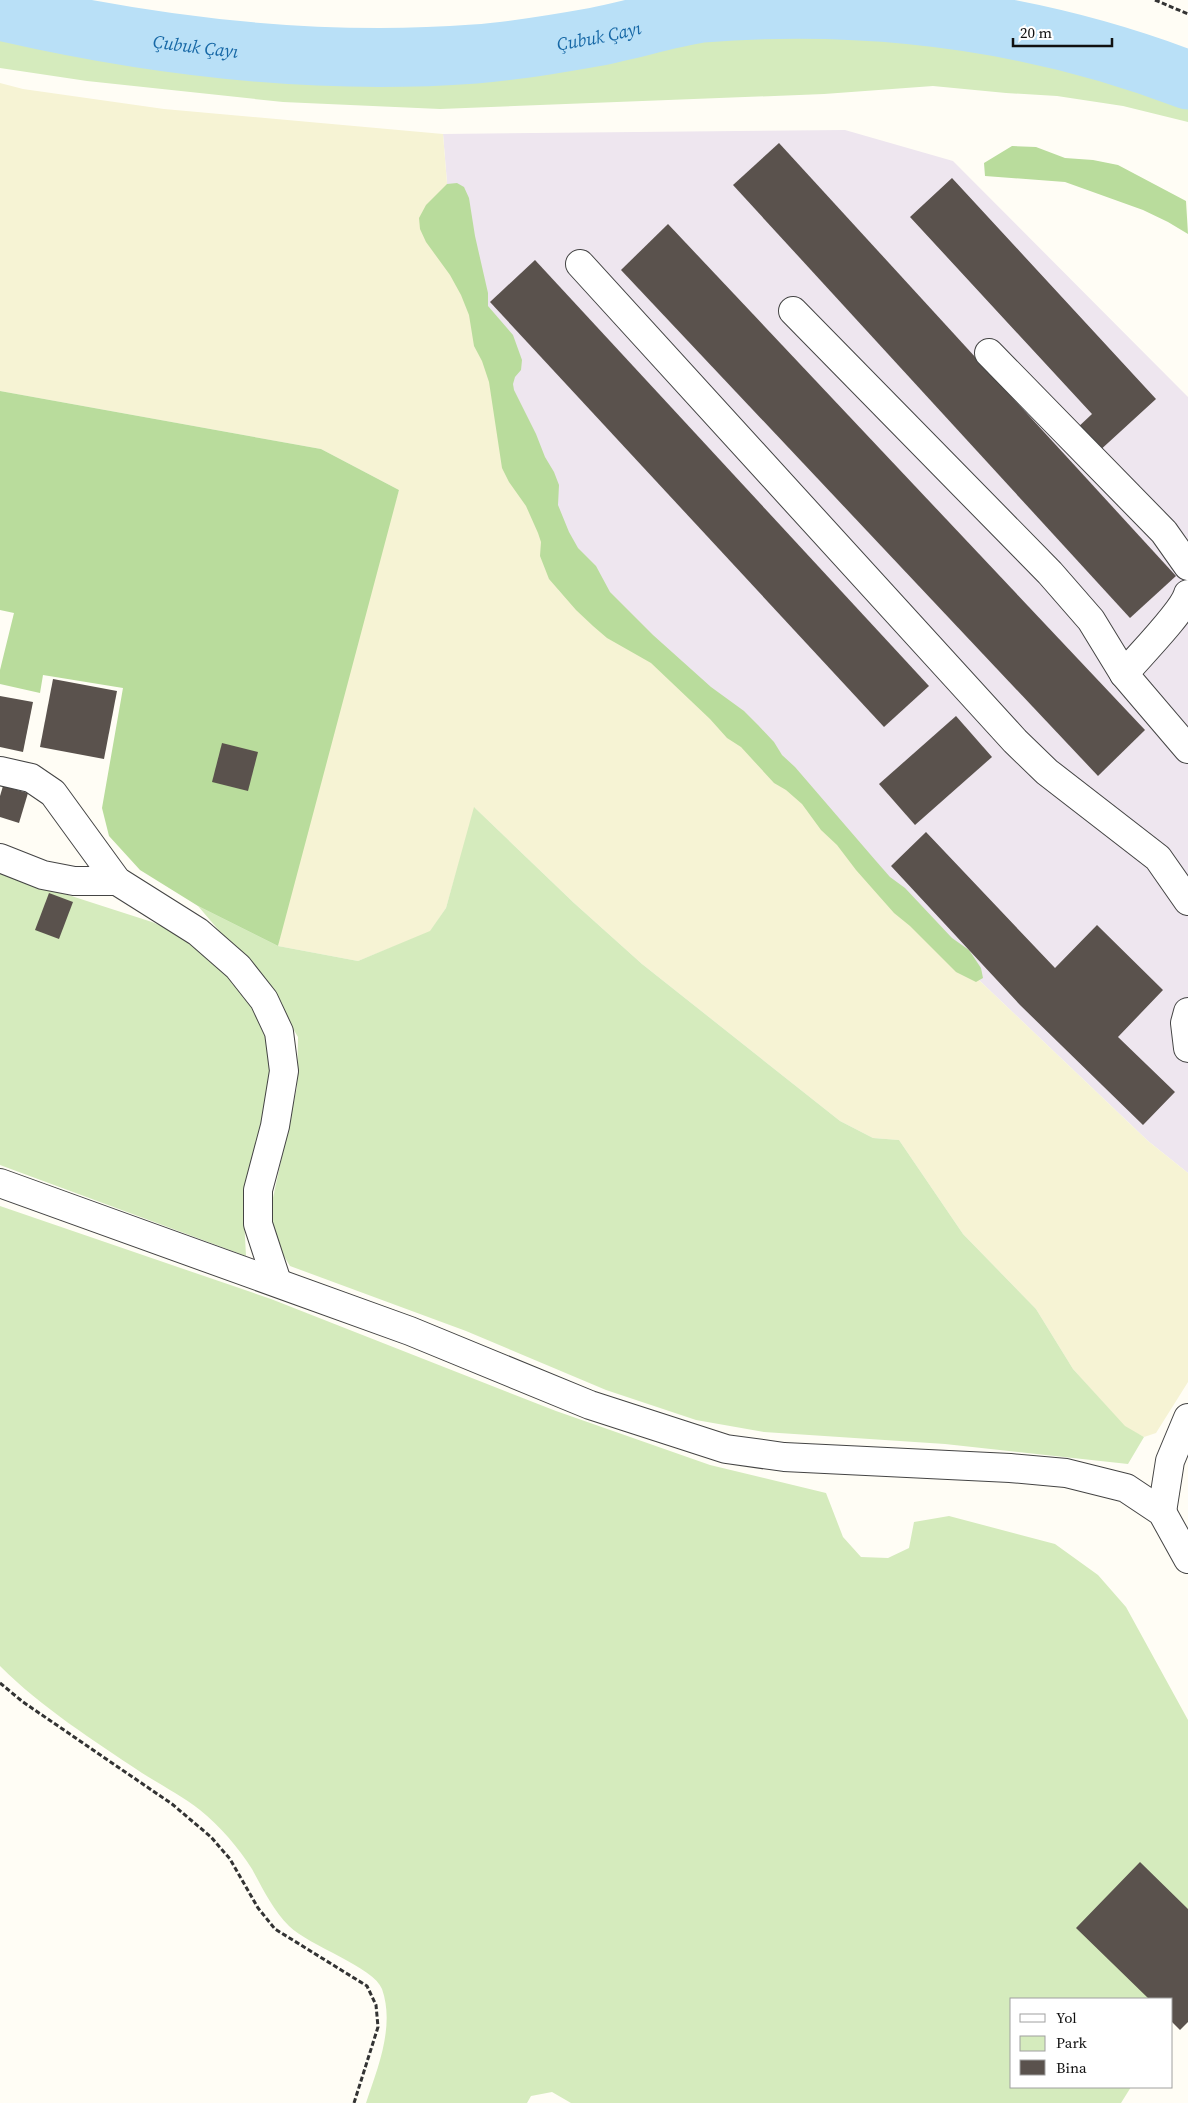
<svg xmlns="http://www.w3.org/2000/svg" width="1188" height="2103" font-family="'Source Serif 4',serif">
<rect width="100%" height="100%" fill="#fffdf5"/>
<!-- industrial -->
<polygon fill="#eee6ef" points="845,130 953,161 1188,397 1188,1173 1148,1141 939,942 559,591 450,220 443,134"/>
<!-- farmland -->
<polygon fill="#f6f3d4" points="0,83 23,89 164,109 443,134 450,220 559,591 728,715 939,942 1148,1141 1188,1173 1188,1382 1156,1433 1144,1437 1125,1427 1073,1369 1036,1309 963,1234 899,1140 873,1138 840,1121 642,964 574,903 475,808 446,908 430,932 358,961 278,946 329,719 399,490 321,449 0,391"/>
<!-- green -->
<g fill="#d5ebbd">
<polygon points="0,0 65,0 137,22 242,34 329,35 495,28 698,0 990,0 1142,46 1188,62 1188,122 1123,106 1057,96 1006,93 933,86 824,94 440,109 283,102 87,81 0,68"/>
<polygon points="474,807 574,903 642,964 840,1121 873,1138 899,1140 963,1234 1036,1309 1073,1369 1125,1426 1144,1437 1128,1464 945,1444 764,1432 696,1420 606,1390 466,1331 290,1266 276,1243 271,1207 297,1087 298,1037 270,990 198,906 278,946 358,961 430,931 446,908"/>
<polygon points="0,873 152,922 187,937 220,960 258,1012 270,1048 269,1090 243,1199 246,1256 0,1165"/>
<path d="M0,1206L271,1299L556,1411L710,1465L826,1493L843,1537L861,1557L888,1558L909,1548L914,1522L949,1516L1055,1544L1098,1575L1126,1607L1188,1720V1990L1172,2018V1999H1012V2087H1131L1121,2103H571L552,2092L531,2096L527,2103H366C378,2067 395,2026 382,1989C374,1967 309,1946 289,1926C273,1910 263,1889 252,1869C238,1847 220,1826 200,1810C182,1796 161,1785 142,1773C93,1740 42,1708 0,1666Z"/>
</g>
<!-- forest -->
<g fill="#b9dc9c">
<polygon points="1012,146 1036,147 1065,158 1093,160 1118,165 1186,201 1188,234 1168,222 1143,210 1065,182 985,176 984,163"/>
<polygon points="457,183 464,187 469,198 475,236 488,293 488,306 513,335 522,360 521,370 515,377 513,384 514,390 536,434 545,457 554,472 559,485 558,505 569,532 578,548 596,566 610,592 653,635 711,687 744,711 758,725 774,742 782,755 795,767 876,861 890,877 905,888 952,938 969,950 981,968 983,978 976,982 956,972 910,926 894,913 856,870 837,845 821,830 802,804 786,790 774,783 741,747 727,738 710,719 651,663 607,638 593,626 576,610 549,579 540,556 541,542 538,533 526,506 509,482 502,468 489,382 482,361 474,346 469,315 461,295 450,275 426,242 420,229 419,218 426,205 447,184"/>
<polygon points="0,391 321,449 399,490 278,946 198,906 140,870 109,836 102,808 123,688 43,675 40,693 0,684 0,670 14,613 0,610"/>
</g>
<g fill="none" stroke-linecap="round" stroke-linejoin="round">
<!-- river -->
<path stroke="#b9e0f7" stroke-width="59" id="s1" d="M0,11C156,47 314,66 475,54C515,51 556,44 595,37C631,30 666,19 702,13C870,0 1031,20 1188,80"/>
</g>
<!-- building -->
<g fill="#5a524d">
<polygon points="779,143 1176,576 1130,618 733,185"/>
<polygon points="952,178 1156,399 1097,453 1075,430 1092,414 910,217"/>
<polygon points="668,224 1145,730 1098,776 621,270"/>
<polygon points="535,260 929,686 884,727 490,302"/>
<polygon points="53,679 117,691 104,759 40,747"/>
<polygon points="0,696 33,702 23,752 0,747"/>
<polygon points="956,716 992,757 915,825 879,784"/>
<polygon points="222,743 258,752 248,791 212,782"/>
<polygon points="3,786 28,793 19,823 0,817 0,796"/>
<polygon points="926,832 1055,968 1097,925 1163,990 1118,1037 1175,1092 1143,1125 1020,1005 891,866"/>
<polygon points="49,893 73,902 59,939 35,930"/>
<polygon points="1140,1862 1188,1909 1188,2022 1180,2030 1172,2022 1172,1999 1149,1999 1076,1928"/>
</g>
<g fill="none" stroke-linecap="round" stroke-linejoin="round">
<defs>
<g id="minor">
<polyline points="580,264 1015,741 1047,772 1158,858 1188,901"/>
<polyline points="793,311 1050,573 1091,620 1124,674 1188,749"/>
<polyline points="989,353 1164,532 1188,566"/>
<path d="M1124,674C1138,657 1183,612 1188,594"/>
<polyline points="0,771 31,778 53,793 117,881 198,932 238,967 264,1000 279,1032 284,1071 275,1126 258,1190 258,1224 277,1282"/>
<polyline points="0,858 43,875 74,881 117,881"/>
<polyline points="1188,1012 1185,1023 1188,1048"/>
<polyline points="0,1183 410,1331 590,1405 726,1449 784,1457 1010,1468 1066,1473 1126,1488 1162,1512 1188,1559"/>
<polyline points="1162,1512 1170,1461 1188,1418"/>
</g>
</defs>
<!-- minor casing -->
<use href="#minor" stroke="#444" stroke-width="30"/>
<!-- path -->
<g stroke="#333" stroke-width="3" stroke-dasharray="5 2.5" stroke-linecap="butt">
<polyline points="1155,0 1188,14"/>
<polyline points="0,1683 23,1702 172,1804 211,1837 230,1859 258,1908 275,1929 367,1986 376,2005 378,2027 354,2103"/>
</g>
<!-- minor -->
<use href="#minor" stroke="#fff" stroke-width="28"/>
</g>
<g text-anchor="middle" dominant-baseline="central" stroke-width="5" stroke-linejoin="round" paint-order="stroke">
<!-- water labels -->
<g font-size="18" font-style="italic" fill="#1768a6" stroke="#fff">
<text stroke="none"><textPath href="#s1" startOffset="604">Çubuk Çayı</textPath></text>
<text stroke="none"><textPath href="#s1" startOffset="199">Çubuk Çayı</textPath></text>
</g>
</g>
<!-- legend -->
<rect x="1010" y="1998" width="162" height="90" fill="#ffffff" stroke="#a0a0a0"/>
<rect x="1020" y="2014" width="25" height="8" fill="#ffffff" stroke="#a0a0a0"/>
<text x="1056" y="2023" font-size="15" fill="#111111">Yol</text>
<rect x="1020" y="2036" width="25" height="15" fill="#d5ebbd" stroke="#a0a0a0"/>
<text x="1056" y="2048" font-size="15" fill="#111111">Park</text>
<rect x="1020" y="2060" width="25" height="15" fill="#5a524d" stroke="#a0a0a0"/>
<text x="1056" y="2073" font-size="15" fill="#111111">Bina</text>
<!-- scale -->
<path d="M1013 38v8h99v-8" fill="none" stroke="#111111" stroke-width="2.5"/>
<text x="1020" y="38" font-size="15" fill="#111111" stroke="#ffffff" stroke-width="4" paint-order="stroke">20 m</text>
</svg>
